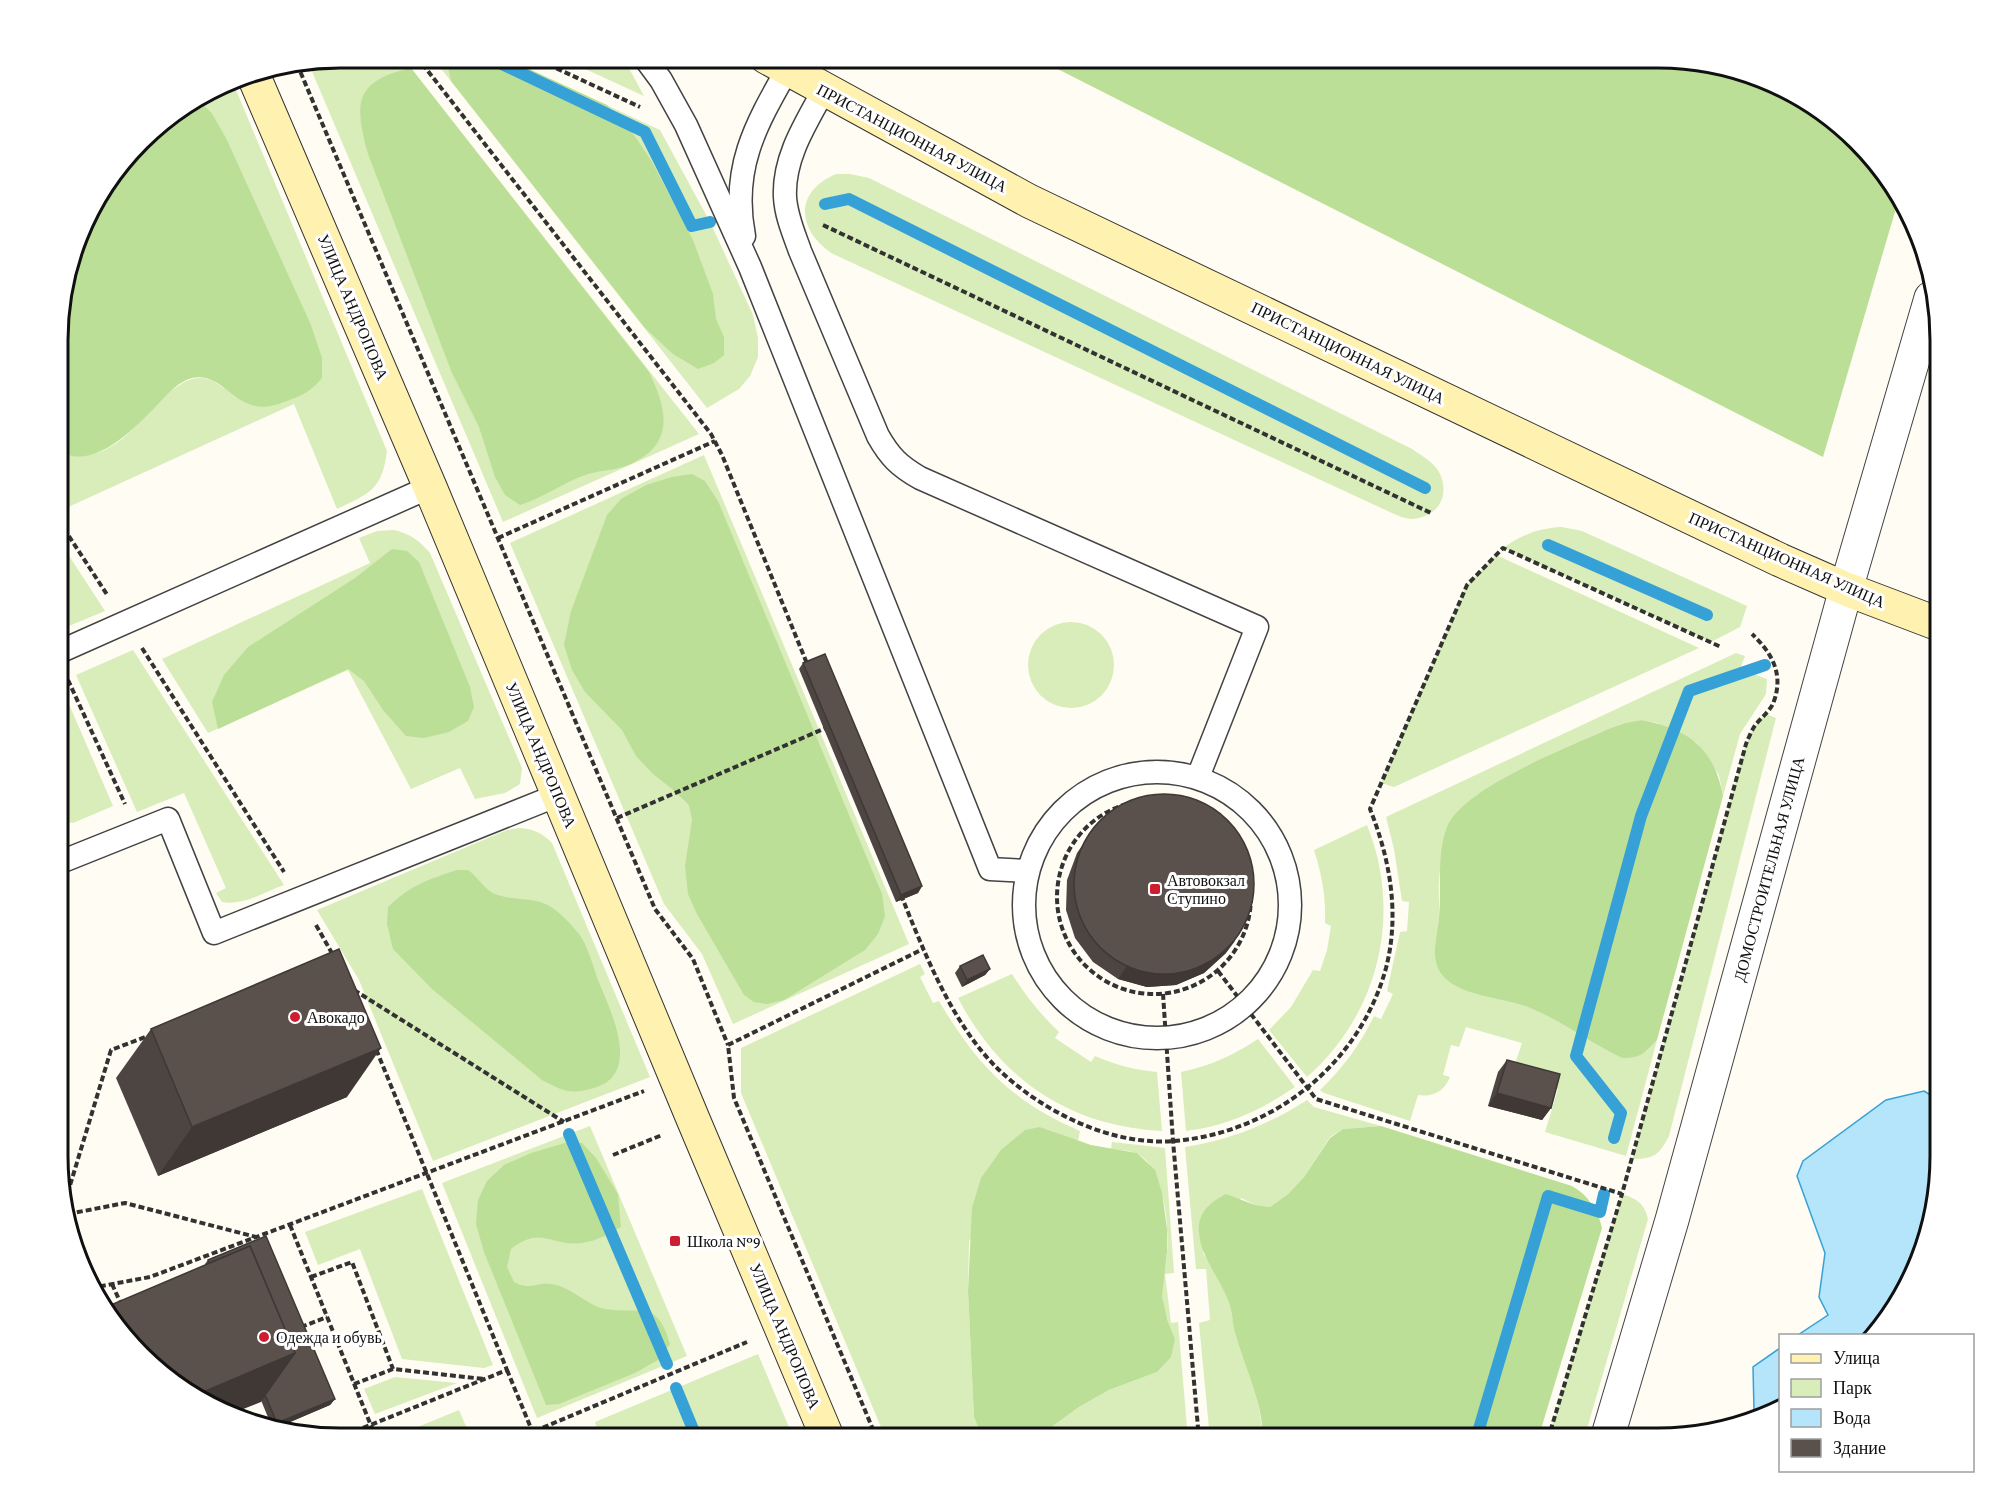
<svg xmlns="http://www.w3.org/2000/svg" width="1998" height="1496" font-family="'Crimson Pro',serif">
<rect width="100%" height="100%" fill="#fffcf4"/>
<!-- green -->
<g fill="#d8edb9">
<polygon points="340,57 402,57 699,434 503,522 308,62"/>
<polygon points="432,57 503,57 660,130 710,222 753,315 758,338 758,357 750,376 739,389 707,408"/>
<polygon points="559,57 623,57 644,96"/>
<path d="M229,84L236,90L387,451C382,490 370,493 337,509L294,404L64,509L59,502V451C129,479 160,366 208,379C213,380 219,385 224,388L211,112L199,101Z"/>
<path d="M836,174H850L869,178L1412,449C1422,456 1435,463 1440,474C1449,494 1440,513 1419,518C1410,521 1401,517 1392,513L831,253C797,229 794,192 836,174Z"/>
<polygon points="704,455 909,944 733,1024 702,954 664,904 510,543"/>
<path d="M1562,527L1582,531L1747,606L1740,627L1711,642L1503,548C1522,535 1538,528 1562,527Z"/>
<path d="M394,530C410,534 419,540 430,553L522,768L520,784L505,793L475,799L460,768L411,789L348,670L208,733L162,659L370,563L359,538L377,531Z"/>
<polygon points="62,545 105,611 59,630 59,546"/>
<polygon points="1496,555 1699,648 1394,787 1381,783 1467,585"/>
<circle cx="1071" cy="665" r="43"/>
<path d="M133,650L284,885C265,892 242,906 222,902L216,893L226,888L184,793L137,812L76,675Z"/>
<path d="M1736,653L1745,656L1740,669L1767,679L1766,694L1740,734L1723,796L1719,775L1697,743L1657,723L1641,720L1625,723L1608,729C1571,746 1461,788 1448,827C1443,841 1440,866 1439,881C1438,893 1440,905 1439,917C1437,940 1427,964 1448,981C1468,997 1505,998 1530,1008C1562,1021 1590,1043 1622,1058L1647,1051L1657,1040L1626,1156L1545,1132L1558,1089L1511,1076L1522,1043L1466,1027L1459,1047L1451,1045L1443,1075L1450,1077C1444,1092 1433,1097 1418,1095L1410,1121L1324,1093L1320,1090C1343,1068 1360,1045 1374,1016L1381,1019L1393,994L1387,991L1400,932L1407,931L1409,902L1402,901L1394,849L1386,817Z"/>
<polygon points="59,681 113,806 73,823 58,820"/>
<path d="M1766,714L1776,718L1669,1136C1659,1155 1654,1159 1632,1159L1746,744L1754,727Z"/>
<path d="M1367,825C1403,914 1379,1014 1307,1077L1269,1030L1291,1007L1313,970L1320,971L1327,950L1331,926L1325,923C1326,897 1322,875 1314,850Z"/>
<path d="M519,828C534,829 542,833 552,843L650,1077L433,1161L359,980L317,910L507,830Z"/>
<path d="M920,964L925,974L920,977L933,1003L939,1001C976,1064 1012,1102 1080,1131L1078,1141L1040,1127L969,1241L968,1291L974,1417L983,1439H886L741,1093V1048Z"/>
<path d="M1012,974C1026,996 1040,1014 1059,1032L1055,1038L1091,1062L1095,1056C1116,1065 1135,1070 1157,1072L1162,1131C1069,1126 1001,1080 958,998Z"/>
<path d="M1258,1039L1295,1087C1261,1110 1227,1126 1186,1131L1181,1072C1210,1066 1234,1055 1258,1039Z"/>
<path d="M1307,1100L1314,1107L1381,1126L1343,1129L1330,1137L1304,1177L1288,1194L1270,1207L1255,1205L1241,1198L1203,1253L1215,1271L1230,1303L1235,1333L1257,1396L1263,1433V1439H1210L1199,1323L1210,1320L1206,1269H1196L1185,1147C1230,1140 1268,1125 1307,1100Z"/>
<polygon points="590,1126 687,1356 537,1418 442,1183"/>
<path d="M1112,1142L1165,1148L1174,1273L1165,1274L1171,1323L1178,1322L1188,1439H1035L1079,1407L1109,1390L1157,1372L1175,1339C1170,1325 1162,1310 1162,1295C1162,1281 1166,1267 1167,1253C1169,1225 1165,1170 1138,1154C1131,1150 1119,1150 1111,1149Z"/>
<polygon points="422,1189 493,1365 484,1368 402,1359 360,1249 318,1265 305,1232"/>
<path d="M1622,1194C1637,1199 1644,1203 1648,1219L1584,1439H1548Z"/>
<polygon points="758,1354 794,1439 601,1439 595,1422"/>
<polygon points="395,1377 457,1383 375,1414 364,1389"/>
<polygon points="459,1410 471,1438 391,1438"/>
</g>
<!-- forest -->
<g fill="#bcdf97">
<polygon points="450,57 503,57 607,105 634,135 651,160 693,240 713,294 716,319 724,337 724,355 714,363 698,369 673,354 645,328 451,81 447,63"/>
<polygon points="1034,57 1676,58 1766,78 1844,127 1899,198 1823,457"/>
<path d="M411,68L649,372C666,407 676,442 633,463C620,470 602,470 588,474C564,482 545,497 520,505L505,495L495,477L479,427L452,373L368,154C354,103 354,81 411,68Z"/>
<path d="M199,101L211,112L226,138L311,325L322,358V378C309,393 303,395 284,402C235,422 228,371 192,378C179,381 168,394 159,403C140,423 104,462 72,456C68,455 63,452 59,451V302L95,199L154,127Z"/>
<polygon points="692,474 705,481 718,501 882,894 885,916 878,934 865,950 784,1000 767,1004 754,1002 744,995 697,914 688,894 685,866 692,820 689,805 672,789 653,774 636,756 622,730 585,692 572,670 564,645 571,611 607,515 621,499 646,485 672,477"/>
<polygon points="392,549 407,551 419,562 470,687 474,707 468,721 449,732 424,738 406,736 383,710 364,681 348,669 218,729 212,702 224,675 248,647 355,578"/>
<path d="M1641,720C1689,729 1714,748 1723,796L1657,1040C1645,1053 1641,1058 1622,1058C1590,1043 1562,1021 1530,1008C1505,998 1468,997 1448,981C1427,964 1437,940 1439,917C1442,887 1436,856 1447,827C1463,787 1569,747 1608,729L1625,723Z"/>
<path d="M457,870H468C477,876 485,890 495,894C510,900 526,898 540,902C555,906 569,922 579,934C588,946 593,966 598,980C610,1010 643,1074 594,1088C570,1095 563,1091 542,1080L432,989L393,949L387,924L388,907C411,885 427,880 457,870Z"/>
<path d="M1381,1126L1572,1186C1588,1195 1598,1210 1602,1228L1538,1439H1263C1263,1403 1246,1370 1236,1336C1232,1325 1233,1311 1228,1300C1219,1277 1201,1257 1199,1233C1197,1213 1210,1202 1226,1194L1255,1205L1270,1207L1288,1194L1304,1177L1330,1138L1343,1129Z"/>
<polygon points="1040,1127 1091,1145 1137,1153 1155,1170 1162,1192 1167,1229 1167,1252 1162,1296 1167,1319 1175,1339 1171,1357 1157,1372 1109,1390 1079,1407 1035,1439 983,1439 974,1417 968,1291 972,1208 981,1178 1001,1150 1025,1130"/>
<path d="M565,1143H582L596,1158L618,1194L621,1227C609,1234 596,1241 582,1243C550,1247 542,1225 511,1249L507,1267L514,1282C532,1291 535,1282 550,1284C570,1286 583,1302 601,1308C614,1312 644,1309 651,1313C663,1320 666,1332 670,1344L658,1360L635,1373L559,1404L546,1405L484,1252L476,1224L478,1200L487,1181L504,1165L531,1153Z"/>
</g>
<!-- water -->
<g fill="#b4e5fa" stroke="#36a1d7" stroke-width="1.5">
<polygon points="1924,1091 1940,1101 1940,1175 1919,1265 1875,1335 1798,1335 1828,1315 1819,1297 1825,1253 1797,1176 1803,1161 1886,1100"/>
<polygon points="1780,1348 1780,1411 1757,1416 1754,1411 1753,1367"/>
</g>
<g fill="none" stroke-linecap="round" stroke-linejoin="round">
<!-- stream -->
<g stroke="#36a1d7" stroke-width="12">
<polyline points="487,57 645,132 692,226 710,222"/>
<polyline points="825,204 849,199 1425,488"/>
<polyline points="1548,545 1707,615"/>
<polyline points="569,1134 667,1364"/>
<polyline points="1614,1138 1621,1113 1576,1056 1641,816 1689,691 1765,665"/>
<polyline points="676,1388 697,1439"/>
<polyline points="1476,1439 1548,1196 1600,1212 1604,1194"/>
</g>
<defs>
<g id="service">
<polyline points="644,57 661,80 686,125 750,267 990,869 1027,871"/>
<path d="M824,90C806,123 783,158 785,197C786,216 794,234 800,251L878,436C890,457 899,466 920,478L1257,627L1198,777"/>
<path d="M744,236C731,169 755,126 787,70"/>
<polyline points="59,652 430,487"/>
<circle cx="1157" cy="905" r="133"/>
<polyline points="58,863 168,819 214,933 558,795"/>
</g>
<polyline id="minor" points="1607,1439 1672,1220 1846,589 1931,298"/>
<g id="secondary">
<polyline points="766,57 1029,201 1780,560 1846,589 1941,625"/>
<polyline points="252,72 430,487 693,1119 828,1439"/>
</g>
</defs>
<!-- service casing -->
<use href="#service" stroke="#434343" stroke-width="25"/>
<!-- minor casing -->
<use href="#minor" stroke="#434343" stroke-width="35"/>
<!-- secondary casing -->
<use href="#secondary" stroke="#323232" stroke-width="35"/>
<!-- path -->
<g stroke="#323232" stroke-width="4" stroke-dasharray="6 3" stroke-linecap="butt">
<polyline points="417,57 711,434 722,455 808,666"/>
<polyline points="532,57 640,107"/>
<polyline points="297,64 655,909 693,959 728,1045"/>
<polyline points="823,225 1431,513"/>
<polyline points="59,521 108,596"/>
<polyline points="498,538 715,441"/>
<polyline points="142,648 284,872"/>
<polyline points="68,680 125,804"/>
<circle cx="1154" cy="897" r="97"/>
<polyline points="617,818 828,727"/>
<path d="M901,895C925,954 952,1024 998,1069C1043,1112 1111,1146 1174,1141C1273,1133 1360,1064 1386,968C1400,914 1390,859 1370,809L1467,585L1503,548L1721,647"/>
<polyline points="316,925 333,955"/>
<path d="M1218,971L1316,1099L1622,1194L1746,744C1748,739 1751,732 1754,727C1760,718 1771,711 1774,701C1784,673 1771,652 1752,634"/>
<polyline points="354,990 564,1122"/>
<polyline points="1163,994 1173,1141 1199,1439"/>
<polyline points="613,1155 662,1135"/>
<polyline points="65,1202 111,1050 148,1036"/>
<polyline points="68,1214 125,1203 256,1237"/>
<polyline points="290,1225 376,1438"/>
<polyline points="311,1277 352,1262 393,1369"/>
<polyline points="112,1284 121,1304"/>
<polyline points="91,1288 150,1277 644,1091"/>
<polyline points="301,1327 327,1317"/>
<polyline points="507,1370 533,1433"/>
<polyline points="354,1384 393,1369 484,1379"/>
<polyline points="338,1438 507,1370 376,1049"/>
<polyline points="518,1438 747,1342"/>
<polyline points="877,1439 734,1098 728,1045 923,949"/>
<polyline points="1548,1439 1622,1194"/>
</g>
<!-- service -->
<use href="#service" stroke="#fff" stroke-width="22"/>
<!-- minor -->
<use href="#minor" stroke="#fff" stroke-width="33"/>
<!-- secondary -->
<use href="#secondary" stroke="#fff1af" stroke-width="33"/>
</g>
<!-- wall -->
<g fill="#4d4541">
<polygon points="803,663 922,886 918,893 896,902 799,669"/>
<polygon points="1086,840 1226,953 1204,973 1176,985 1147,987 1118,979 1093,962 1075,938 1066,910 1067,880 1077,853"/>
<polygon points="960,966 990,969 985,975 962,987 955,973"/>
<polygon points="151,1029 347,1097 158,1176 116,1078"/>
<polygon points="1507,1060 1551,1108 1542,1120 1488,1106 1498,1072"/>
<polygon points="208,1260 335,1399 330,1405 276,1428 272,1427 205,1264"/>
</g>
<!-- shaded-wall -->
<g fill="#3f3835">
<polygon points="922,886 918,893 896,902 901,895"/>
<polygon points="1235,941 1226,953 1204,973 1176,985 1147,987 1118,979 1127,966"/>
<polygon points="990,969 985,975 962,987 967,980"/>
<polygon points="381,1048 347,1097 158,1176 192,1127"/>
<polygon points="1497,1093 1551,1108 1542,1120 1488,1106"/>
<polygon points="295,1353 261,1402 228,1415 196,1395"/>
<polygon points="335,1399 330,1405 276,1428 274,1427 277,1423"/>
</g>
<!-- building -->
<g fill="#5a504c" stroke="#3f3835" stroke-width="1.5">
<polygon points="825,654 922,886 901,895 803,663"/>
<circle cx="1164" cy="884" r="90"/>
<polygon points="339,949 381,1048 192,1127 151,1029"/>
<polygon points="983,955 990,969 967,980 960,966"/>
<polygon points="1507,1060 1560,1074 1551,1108 1497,1093"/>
<polygon points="266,1236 335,1399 277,1423 265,1395 295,1353 250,1246 209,1263 208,1260"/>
<polygon points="250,1246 295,1353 196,1395 154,1369 106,1307"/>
</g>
<!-- markers -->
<g fill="#cc1d31" stroke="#fff" stroke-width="2">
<rect x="1149" y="883" width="12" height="12" rx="3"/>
<circle cx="295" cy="1017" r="6"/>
<rect x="669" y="1235" width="12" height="12" rx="3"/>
<circle cx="264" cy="1337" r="6"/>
</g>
<g text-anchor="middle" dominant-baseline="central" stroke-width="6" stroke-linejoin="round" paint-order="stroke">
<!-- street labels -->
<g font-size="16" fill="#101010" stroke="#fff">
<text transform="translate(912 138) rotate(28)">ПРИСТАНЦИОННАЯ УЛИЦА</text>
<text transform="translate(353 307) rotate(67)">УЛИЦА АНДРОПОВА</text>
<text transform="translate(1348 353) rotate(26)">ПРИСТАНЦИОННАЯ УЛИЦА</text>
<text transform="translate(1787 560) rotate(24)">ПРИСТАНЦИОННАЯ УЛИЦА</text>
<text transform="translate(541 755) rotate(67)">УЛИЦА АНДРОПОВА</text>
<text transform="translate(1769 869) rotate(-75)">ДОМОСТРОИТЕЛЬНАЯ УЛИЦА</text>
<text transform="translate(785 1336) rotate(67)">УЛИЦА АНДРОПОВА</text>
</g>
<!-- poi labels -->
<g font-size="16" fill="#101010" stroke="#fff" text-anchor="start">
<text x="1167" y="880">Автовокзал<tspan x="1167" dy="18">Ступино</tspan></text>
<text x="307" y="1017">Авокадо</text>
<text x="687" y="1241">Школа №9</text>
<text x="276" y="1337">Одежда и обувь</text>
</g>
</g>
<!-- crop -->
<path d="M0 0H1998V1496H0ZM340 68H1658A272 272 0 0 1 1930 340V1156A272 272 0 0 1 1658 1428H340A272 272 0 0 1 68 1156V340A272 272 0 0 1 340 68Z" fill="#fff" fill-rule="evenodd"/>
<path fill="none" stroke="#101010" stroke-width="3" d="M340 68H1658A272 272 0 0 1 1930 340V1156A272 272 0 0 1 1658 1428H340A272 272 0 0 1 68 1156V340A272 272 0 0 1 340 68Z"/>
<!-- legend -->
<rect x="1779" y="1334" width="195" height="138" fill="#ffffff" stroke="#9f9f9f" stroke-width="1.5"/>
<rect x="1791" y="1354" width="30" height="9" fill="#fff1af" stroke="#9f9f9f" stroke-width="1.5"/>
<text x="1833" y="1364" font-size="18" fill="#101010">Улица</text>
<rect x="1791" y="1379" width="30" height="18" fill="#d8edb9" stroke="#9f9f9f" stroke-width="1.5"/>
<text x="1833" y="1394" font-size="18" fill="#101010">Парк</text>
<rect x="1791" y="1409" width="30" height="18" fill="#b4e5fa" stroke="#9f9f9f" stroke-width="1.5"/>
<text x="1833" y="1424" font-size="18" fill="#101010">Вода</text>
<rect x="1791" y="1439" width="30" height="18" fill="#5a504c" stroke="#9f9f9f" stroke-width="1.5"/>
<text x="1833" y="1454" font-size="18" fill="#101010">Здание</text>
</svg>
